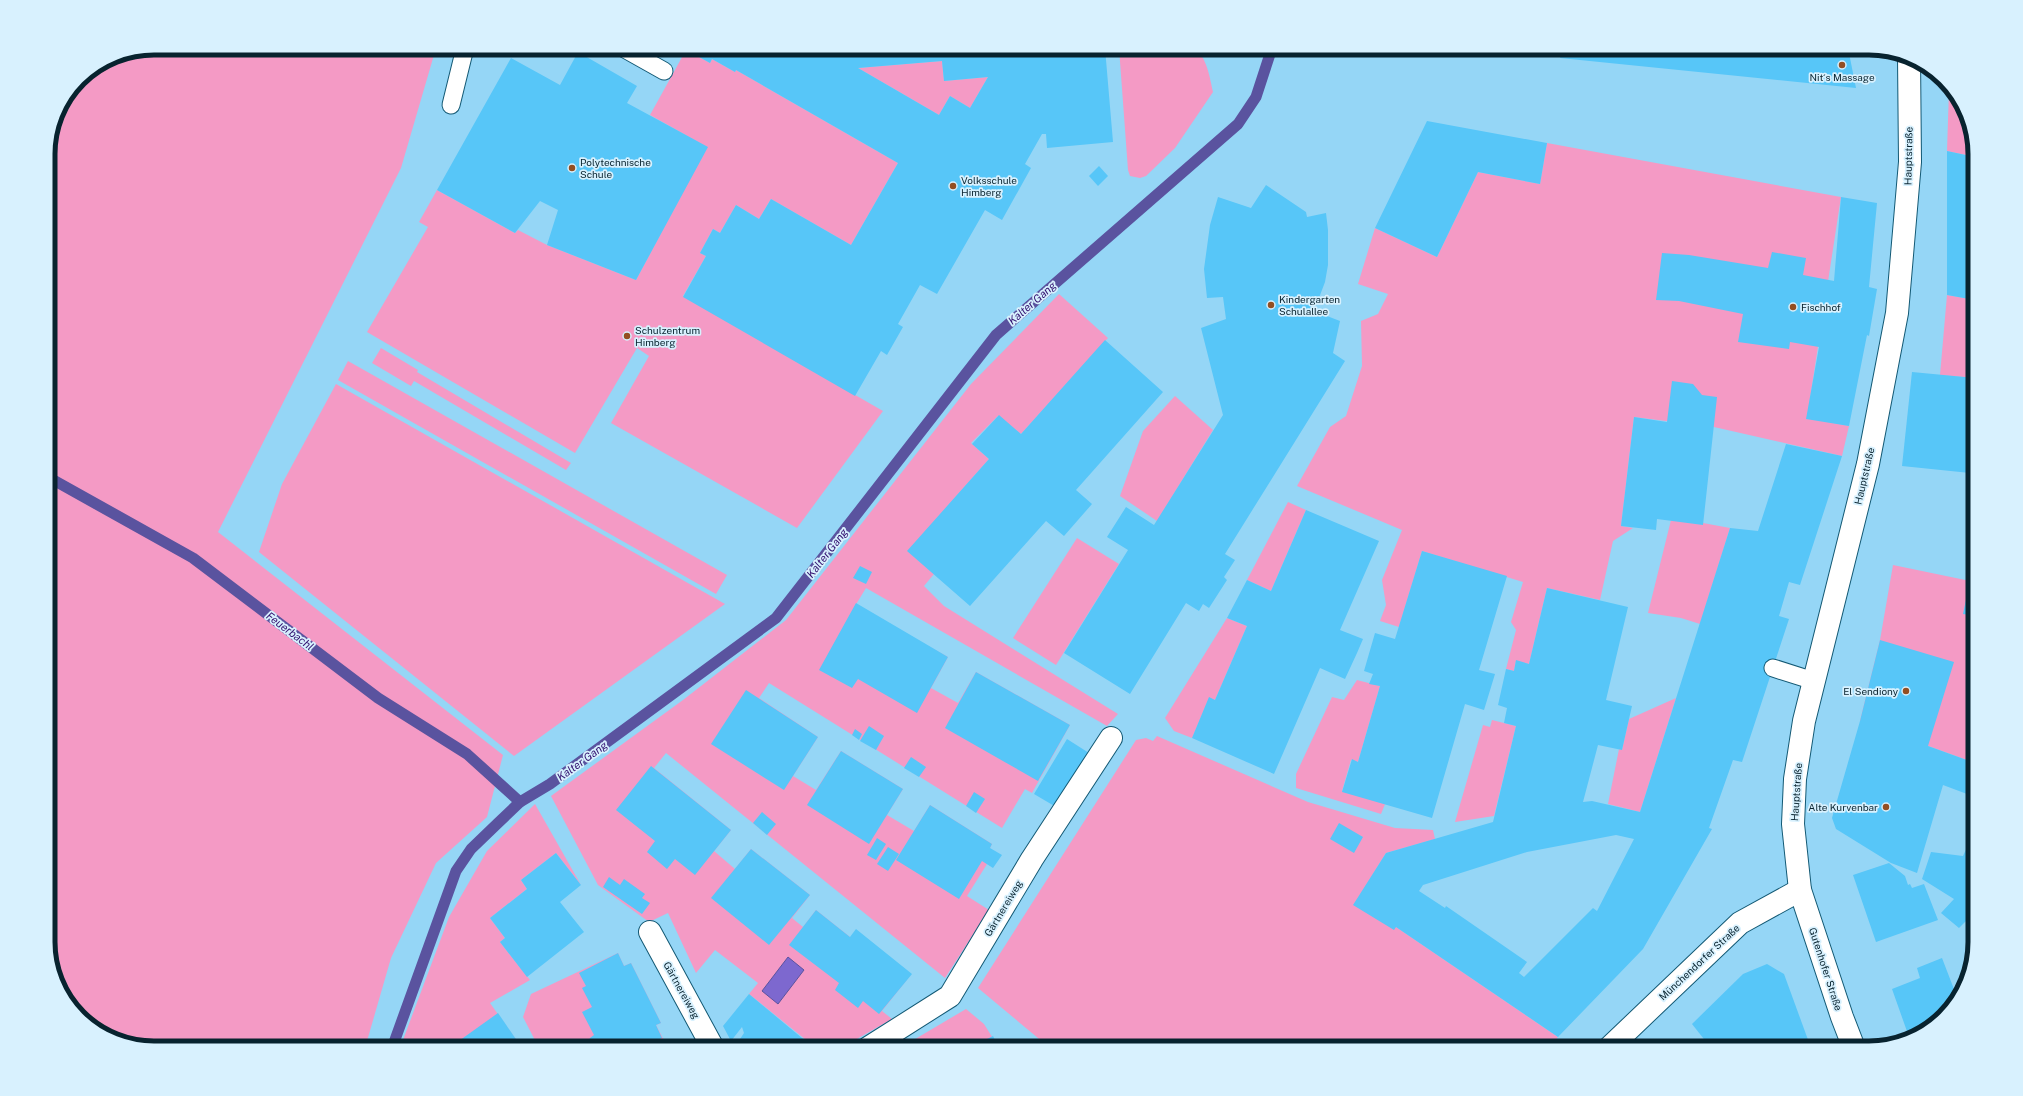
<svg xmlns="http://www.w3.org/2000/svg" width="2023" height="1096" font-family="'Public Sans',sans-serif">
<rect width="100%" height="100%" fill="#95d6f6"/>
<!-- green -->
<g fill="#f49ac5">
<polygon points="154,48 436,48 401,168 218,532 503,755 487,817 436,863 391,958 365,1048 154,1048 107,1037 66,1001 48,950 48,147 56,113 79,79 113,56"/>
<path d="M1119,48H1195C1207,58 1210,78 1213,92L1175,148L1146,176L1140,178L1130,176L1128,170Z"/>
<polygon points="686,50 710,63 712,59 735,72 736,70 898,163 851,245 771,199 759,219 736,205 720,233 713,229 700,253 706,256 683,296 883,411 797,528 611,423 649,356 637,348 575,453 367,332 428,227 419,222 437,190 515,233 518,230 547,245 636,280 707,147 650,115"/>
<polygon points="942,61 944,81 988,77 970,108 950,96 939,115 858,68"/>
<polygon points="1949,90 1952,90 1957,95 1975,147 1975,157 1947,151"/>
<polygon points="1547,143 1841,197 1807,418 1849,426 1842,456 1714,427 1634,417 1621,526 1633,528 1613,541 1600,600 1547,588 1529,664 1516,661 1514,671 1506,669 1516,630 1511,622 1523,582 1422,551 1399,627 1380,621 1386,605 1382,580 1402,530 1297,486 1330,427 1346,416 1362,366 1361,321 1378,314 1388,294 1358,284 1375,228 1437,257 1478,172 1540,184"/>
<polygon points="1059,294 1108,338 1021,434 998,416 971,443 989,459 908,551 934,574 924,586 944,606 1118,714 1107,726 866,588 855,606 948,657 931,688 958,703 976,672 1070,725 1032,793 1025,789 1002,828 769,683 759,698 818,737 793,776 816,790 841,751 903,789 887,815 914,831 930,805 992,844 983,861 987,864 967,896 989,910 945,978 666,753 654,768 731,830 714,851 735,869 751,849 810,895 792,918 803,927 816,910 850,937 909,977 882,1011 892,1019 841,1048 816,1048 749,994 758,983 715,950 696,973 668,913 649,922 598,885 551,796 683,700 786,620 971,384"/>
<polygon points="1947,295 1975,300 1975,378 1940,375"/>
<polygon points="381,348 418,370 417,372 571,463 566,470 414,381 411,386 372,363"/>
<polygon points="348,361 727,575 716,594 338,380"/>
<polygon points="336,384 725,604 514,756 259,552 282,484"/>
<polygon points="1175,396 1213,430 1157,521 1120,496 1143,431"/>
<polygon points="1288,502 1306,510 1271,591 1247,580"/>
<polygon points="1671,520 1703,523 1730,528 1700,624 1681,618 1648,613"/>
<polygon points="1077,538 1119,564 1056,665 1013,638"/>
<polygon points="1893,565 1975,582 1975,763 1860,721 1880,640"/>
<polygon points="1227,618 1247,626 1215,700 1209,698 1192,738 1174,731 1165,718"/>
<polygon points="1357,680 1380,686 1358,762 1351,760 1342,791 1385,804 1381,814 1296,788 1296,774 1332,697 1344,700"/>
<polygon points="1676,698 1640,812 1608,804 1619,749 1622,750 1629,719"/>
<polygon points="1492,720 1516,726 1494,816 1455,822 1483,725 1490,727"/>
<polygon points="1157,736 1308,802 1395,828 1433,830 1435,839 1386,853 1354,905 1396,927 1558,1037 1548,1048 1050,1048 978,988 1136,740 1146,738 1153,741"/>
<polygon points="535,804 581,885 556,853 521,880 527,889 490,918 505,938 500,942 530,980 490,1003 522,1048 400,1048 449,917 487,851"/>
<polygon points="618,953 624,966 631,963 661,1023 656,1025 668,1048 539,1048 523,1017 531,994"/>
<polygon points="966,1009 984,1024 999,1048 900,1048"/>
</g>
<!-- water -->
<polygon fill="#7d68cf" stroke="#5a539f" points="788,957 804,970 778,1004 762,991"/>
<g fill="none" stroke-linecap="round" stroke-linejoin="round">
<!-- stream -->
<g stroke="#5a539f" stroke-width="11">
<polyline points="48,477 193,558 378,698 467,754 520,802"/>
<polyline points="392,1048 456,871 471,849 498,823 520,802 550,784 776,618 996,335 1238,124 1256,97 1272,48"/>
</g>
</g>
<!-- building -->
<g fill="#57c6f8" fill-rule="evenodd">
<path d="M683,48H1105L1113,142L1047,148L1046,134H1042L1025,164L1031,168L1002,220L985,210L937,294L920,285L898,324L903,327L887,355L881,351L855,396L683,297L706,256L700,253L713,229L720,233L736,205L759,219L771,199L851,245L898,163L736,70L735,72L712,59L710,63ZM942,61L944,81L988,77L970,108L950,96L939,115L858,68Z"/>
<polygon points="1563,48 1848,48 1856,88 1560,58"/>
<polygon points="578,52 637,86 627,103 708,147 636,280 547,245 558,210 540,201 515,233 437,190 511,58 560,85"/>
<polygon points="1427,121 1547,143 1540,184 1478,172 1437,257 1375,228"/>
<polygon points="1947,151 1975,157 1975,300 1947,295"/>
<polygon points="1099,166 1108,176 1098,186 1089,176"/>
<polygon points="1266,185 1306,212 1307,217 1326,213 1328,230 1328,265 1325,282 1314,311 1340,321 1333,353 1345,361 1225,554 1235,560 1224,577 1227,580 1209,608 1203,604 1199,611 1186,603 1130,694 1064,653 1128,550 1107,537 1126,507 1154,525 1223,415 1201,328 1226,319 1223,297 1207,298 1204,269 1210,225 1218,197 1251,208"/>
<polygon points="1841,197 1877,203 1869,287 1877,289 1869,336 1867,335 1849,426 1806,419 1819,347 1790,342 1789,349 1738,342 1743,314 1679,301 1656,300 1662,253 1689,255 1768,268 1772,252 1806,258 1803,275 1834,281"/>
<polygon points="1105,340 1163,392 1076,490 1092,504 1064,536 1046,521 970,606 907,551 989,459 972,444 999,415 1021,434"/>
<polygon points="1912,372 1975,378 1975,425 1970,473 1902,466"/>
<polygon points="1672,381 1693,384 1702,395 1717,397 1703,525 1657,519 1656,530 1621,526 1634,417 1667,422"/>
<path d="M1786,444L1842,456L1800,585L1789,582L1779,616L1789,619L1742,762L1733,760L1709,828L1712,829L1643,949L1558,1037L1396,927L1394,930L1353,905L1386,853L1493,822L1516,726L1504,723L1507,708L1498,705L1506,669L1514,671L1516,660L1529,664L1547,588L1628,607L1606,700L1632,706L1629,719L1622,750L1598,745L1583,802L1592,801L1640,812L1730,528L1758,531ZM1616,835L1634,839L1597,911L1593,908L1524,977L1519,973L1527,962L1446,906L1445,908L1419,891L1423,885L1527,852Z"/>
<polygon points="1306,510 1379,541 1340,630 1363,639 1357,653 1345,679 1320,668 1274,774 1192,738 1209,697 1215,700 1247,626 1227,618 1247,580 1271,591"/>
<polygon points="1422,551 1507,576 1479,670 1495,674 1484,710 1465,704 1432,818 1342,792 1352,759 1358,762 1380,686 1369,684 1373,674 1364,671 1375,633 1395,639"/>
<polygon points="860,566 872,572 866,584 853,578"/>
<polygon points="1970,581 1975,582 1975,616 1963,614"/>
<polygon points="856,603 948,657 917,713 858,679 852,688 819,670"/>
<polygon points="1880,640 1954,662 1928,746 1975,763 1975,797 1943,785 1917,873 1891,863 1836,829 1832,818 1860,721"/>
<polygon points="976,672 1070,725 1038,781 945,728"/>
<polygon points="746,690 818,737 784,790 711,744"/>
<polygon points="869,726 884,736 876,750 860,741"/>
<polygon points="855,729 862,734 859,740 852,735"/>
<polygon points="1067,739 1089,753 1056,807 1034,794"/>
<polygon points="841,751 903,789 869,844 807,805"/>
<polygon points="911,757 926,767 919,777 904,768"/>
<polygon points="651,766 731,830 695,875 675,859 667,869 647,852 655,841 616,810"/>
<polygon points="974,792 985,799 976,813 966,806"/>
<polygon points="930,805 992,844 990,848 1002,855 993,868 982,861 959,899 896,860"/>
<polygon points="762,812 776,824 767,835 753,823"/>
<polygon points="1339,823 1363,837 1354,853 1330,839"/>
<polygon points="1975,830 1975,912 1959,928 1941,913 1954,899 1922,879 1931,852 1963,856"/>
<polygon points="877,838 886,844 876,860 867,855"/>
<polygon points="888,847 899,854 888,871 877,864"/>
<polygon points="751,849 810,895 769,945 711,898"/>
<polygon points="556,853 581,885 560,902 584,932 527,977 500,942 505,938 490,918 527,889 521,880"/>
<polygon points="1889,863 1905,876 1908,885 1910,884 1912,888 1924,884 1938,920 1876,942 1853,875"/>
<polygon points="609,877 620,885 624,879 645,894 642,898 650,903 642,914 603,887"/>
<polygon points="816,910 850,937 856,929 912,974 879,1014 863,1001 858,1008 835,990 839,983 789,945"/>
<polygon points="618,953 624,966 631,963 661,1023 656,1025 662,1038 641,1048 610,1048 610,1046 589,1048 587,1044 590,1038 594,1035 582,1012 592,1007 582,988 586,986 579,973"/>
<polygon points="1942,958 1957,997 1922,1034 1909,1037 1892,989 1920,978 1917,968"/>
<polygon points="1767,964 1784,974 1811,1048 1711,1048 1692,1024 1743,974"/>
<polygon points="749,994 802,1038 815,1048 734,1048 744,1033 742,1027 731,1041 723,1026"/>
<polygon points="498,1013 522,1048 449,1048"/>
<polygon points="993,1036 999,1048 969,1048"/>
</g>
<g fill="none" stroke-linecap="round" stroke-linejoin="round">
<defs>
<g id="service">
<polyline points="623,48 664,71"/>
<polyline points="451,105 465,48"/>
<polyline points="1773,668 1814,681"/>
</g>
<g id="minor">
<polyline points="650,932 713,1048"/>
<polyline points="868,1048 950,996 1032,859 1111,738"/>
<polyline points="1609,1048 1740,923 1800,890"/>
</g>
<polyline id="tertiary" points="1854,1048 1842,1017 1800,890 1793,824 1795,779 1804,721 1868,464 1897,313 1910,162 1909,57"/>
</defs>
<!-- service casing -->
<use href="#service" stroke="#135974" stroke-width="19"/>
<!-- minor casing -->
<use href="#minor" stroke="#135974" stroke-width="24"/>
<!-- tertiary casing -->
<use href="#tertiary" stroke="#135974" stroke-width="24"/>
<!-- service -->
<use href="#service" stroke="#fff" stroke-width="17"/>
<!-- minor -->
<use href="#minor" stroke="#fff" stroke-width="22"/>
<!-- tertiary -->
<use href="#tertiary" stroke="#fff" stroke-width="22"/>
</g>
<!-- markers -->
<g fill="#934e22" stroke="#d8f1fe" stroke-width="1.5">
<circle cx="1842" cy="65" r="4"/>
<circle cx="572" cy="168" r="4"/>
<circle cx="953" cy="186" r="4"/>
<circle cx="1271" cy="305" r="4"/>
<circle cx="1793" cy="307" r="4"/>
<circle cx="627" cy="336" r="4"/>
<circle cx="1906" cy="691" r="4"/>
<circle cx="1886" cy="807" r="4"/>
</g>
<g text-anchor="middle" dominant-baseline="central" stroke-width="3.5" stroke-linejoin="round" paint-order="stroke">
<!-- poi labels -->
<g font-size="10" fill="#08232f" stroke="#d8f1fe" text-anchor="start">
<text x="1842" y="77" text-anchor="middle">Nit´s Massage</text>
<text x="580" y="162">Polytechnische<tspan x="580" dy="12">Schule</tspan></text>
<text x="961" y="180">Volksschule<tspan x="961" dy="12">Himberg</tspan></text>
<text x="1279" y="299">Kindergarten<tspan x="1279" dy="12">Schulallee</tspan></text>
<text x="1801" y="307">Fischhof</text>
<text x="635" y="330">Schulzentrum<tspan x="635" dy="12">Himberg</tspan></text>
<text x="1898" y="691" text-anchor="end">El Sendiony</text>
<text x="1878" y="807" text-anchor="end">Alte Kurvenbar</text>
</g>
<!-- street labels -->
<g font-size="10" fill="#08232f" stroke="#d8f1fe">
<text transform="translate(1908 156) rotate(-89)">Hauptstraße</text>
<text transform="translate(1864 476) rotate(-77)">Hauptstraße</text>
<text transform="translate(1796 792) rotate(-86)">Hauptstraße</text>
<text transform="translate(1003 908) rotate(-59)">Gärtnereiweg</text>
<text transform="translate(1699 962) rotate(-43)">Münchendorfer Straße</text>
<text transform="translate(1826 969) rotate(72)">Gutenhofer Straße</text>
<text transform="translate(682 990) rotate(61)">Gärtnereiweg</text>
</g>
<!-- water labels -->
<g font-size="11" font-style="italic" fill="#32106f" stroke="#d8f1fe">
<text transform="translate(1032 303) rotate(-41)">Kalter Gang</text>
<text transform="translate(827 553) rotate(-52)">Kalter Gang</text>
<text transform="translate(290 631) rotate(37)">Feuerbachl</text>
<text transform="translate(582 761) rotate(-36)">Kalter Gang</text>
</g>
</g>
<!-- crop -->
<path d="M0 0H2023V1096H0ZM154 55H1869A99 99 0 0 1 1968 154V942A99 99 0 0 1 1869 1041H154A99 99 0 0 1 55 942V154A99 99 0 0 1 154 55Z" fill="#d8f1fe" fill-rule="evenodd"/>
<path fill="none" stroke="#08232f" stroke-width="5" d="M154 55H1869A99 99 0 0 1 1968 154V942A99 99 0 0 1 1869 1041H154A99 99 0 0 1 55 942V154A99 99 0 0 1 154 55Z"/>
</svg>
